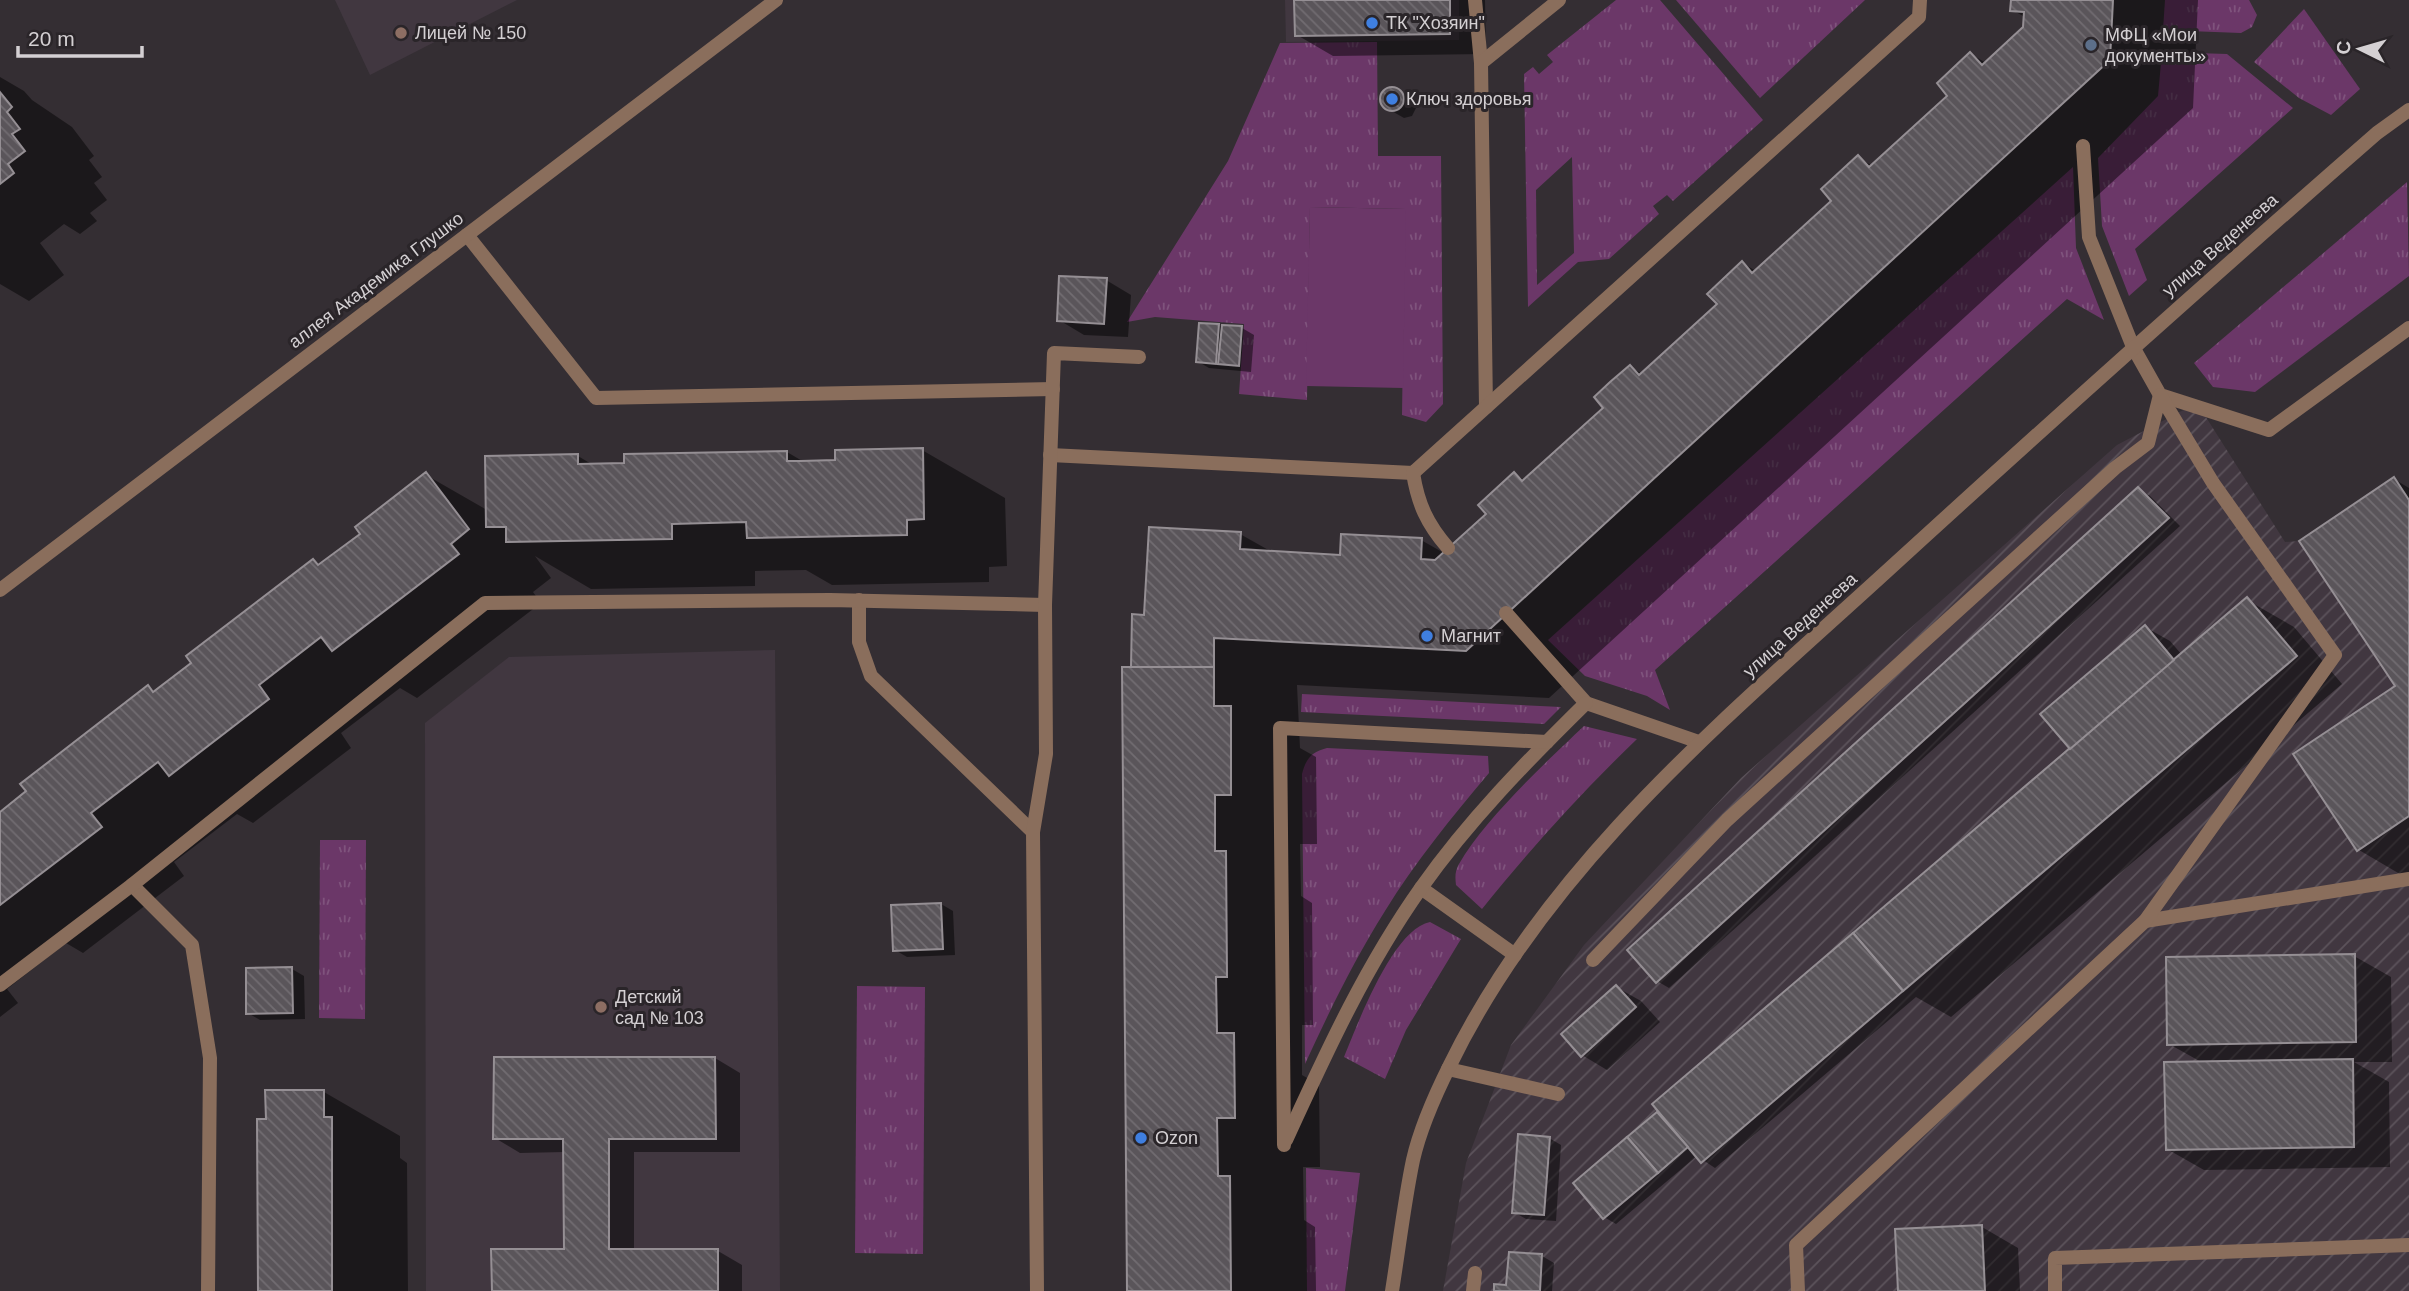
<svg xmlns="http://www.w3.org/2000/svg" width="2409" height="1291" font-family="Arial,sans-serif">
<defs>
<pattern id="industrial-furrows" width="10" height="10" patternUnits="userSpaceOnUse" patternTransform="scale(1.75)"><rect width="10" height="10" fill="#413740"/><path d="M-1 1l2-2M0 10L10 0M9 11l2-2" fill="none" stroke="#5c535b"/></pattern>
<pattern id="grass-tufts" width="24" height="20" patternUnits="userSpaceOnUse" patternTransform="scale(1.75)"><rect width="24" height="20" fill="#6b3768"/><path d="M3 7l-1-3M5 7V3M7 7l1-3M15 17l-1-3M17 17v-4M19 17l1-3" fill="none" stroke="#7f537d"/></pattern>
<pattern id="building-back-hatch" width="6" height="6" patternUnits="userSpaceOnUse" patternTransform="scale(1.75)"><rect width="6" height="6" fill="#5a555a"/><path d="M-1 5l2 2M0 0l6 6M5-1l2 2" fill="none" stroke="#716c71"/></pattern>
</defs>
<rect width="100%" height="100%" fill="#342e33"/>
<!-- built -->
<g fill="#413740">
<polygon points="335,0 517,0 370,75"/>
<polygon points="1285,0 1459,0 1459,40 1286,42"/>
<polygon points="775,650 780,1291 426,1291 425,723 509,657"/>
</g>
<!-- industrial -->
<polygon fill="url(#industrial-furrows)" points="2197,403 2285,542 2299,541 2394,477 2409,500 2409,1291 1443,1291 1466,1163 1511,1045 1584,945 1741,778 2117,445"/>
<!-- grass -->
<g fill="url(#grass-tufts)" fill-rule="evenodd">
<path d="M1616,0H1660L1763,120L1673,201L1667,195L1653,206L1659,214L1609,259L1578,262L1528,307L1524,74L1533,67L1539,74L1553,62L1547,55ZM1572,157L1574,253L1537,285L1536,190Z"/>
<polygon points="1676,0 1865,0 1760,98"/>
<polygon points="2165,0 2249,0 2257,15 2252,27 2241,33 2163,30"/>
<polygon points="2304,9 2360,89 2331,115 2299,98 2254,62"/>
<polygon points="1377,42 1378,156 1441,156 1443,404 1426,422 1402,415 1405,209 1310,207 1307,400 1239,394 1244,324 1155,317 1127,322 1228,161 1280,43"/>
<polygon points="2162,52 2227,54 2293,108 2135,249 2147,280 2129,296 2102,226 2098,158 2158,96"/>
<polygon points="2073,167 2076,248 2104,320 2067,299 1655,670 1670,710 1647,696 1585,676 1548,640"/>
<polygon points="2407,182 2409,276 2255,392 2213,387 2194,363"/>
<polygon points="1302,694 1561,707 1544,724 1301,712"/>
<path d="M1584,726L1637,739C1581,793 1531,848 1482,909L1456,885C1455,877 1455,871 1459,864C1485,819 1546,762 1584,726Z"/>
<path d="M1327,748L1488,756L1489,773C1452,817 1415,862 1385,911C1354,960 1329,1012 1305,1064L1302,774C1306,758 1312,752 1327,748Z"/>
<polygon points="320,840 366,840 365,1019 319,1018"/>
<path d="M1430,922L1461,939L1406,1030L1385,1079L1344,1057C1358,1023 1393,929 1430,922Z"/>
<polygon points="857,986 925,987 923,1254 855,1253"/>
<polygon points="1306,1168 1360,1173 1345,1291 1307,1291"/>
</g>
<!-- pitch -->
<polygon fill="#6b3768" points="1310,207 1406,209 1403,388 1306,386"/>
<!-- shadow -->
<g fill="#0007">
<polygon points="1296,0 1485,0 1486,54 1333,56 1297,35"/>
<polygon points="2013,0 2198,0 2193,108 1549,698 1297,685 1300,748 1316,757 1317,844 1300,844 1301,896 1312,903 1313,1025 1302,1025 1302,1075 1319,1085 1320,1167 1303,1167 1304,1220 1315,1227 1316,1291 1129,1291 1132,669 1146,617 1240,534 1272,552 1341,556 1421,540 1444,553 1488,514 1514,474 1525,480 1606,408 1630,367 1643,374 1719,305 1742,263 1756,271 1834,201 1858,158 1873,166 1950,96 1971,54 1986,63 2025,28 2025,17 2012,10"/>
<polygon points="0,77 24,91 32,100 72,127 94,156 89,160 102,177 94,183 107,200 90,213 97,221 80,234 64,224 40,243 64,275 29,301 0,284"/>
<polygon points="1393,88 1413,100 1416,108 1412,116 1404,118 1383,106 1381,98 1384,90"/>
<polygon points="1106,280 1131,295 1128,337 1084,335 1059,320"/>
<polygon points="1218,326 1242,328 1254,335 1251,372 1209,368 1197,361"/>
<polygon points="922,450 1005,498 1007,566 989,567 989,582 832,585 806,570 755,571 755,586 591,589 535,556 551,578 533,592 541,603 417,698 400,688 341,733 351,748 253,823 237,814 174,862 184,876 83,953 66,943 7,989 18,1003 0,1017 0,814 148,688 156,692 314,561 321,565 362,534 426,475 487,510 578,456 593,465 787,452 804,462 837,461"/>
<polygon points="2394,479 2409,488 2409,874 2405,877 2359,850 2398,687"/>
<polygon points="2138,489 2150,496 2180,526 1669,988 1657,981"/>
<polygon points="2247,600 2294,627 2342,684 1951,1017 1916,997 1715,1168 1697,1156 1616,1224 1604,1217 1575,1183 2072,749 2145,627 2170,641 2182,655"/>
<polygon points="941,904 953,911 955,955 907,957 895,950"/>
<polygon points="2354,956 2391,977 2392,1062 2354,1062 2389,1082 2390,1167 2204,1170 2167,1149 2203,1063 2169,1044"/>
<polygon points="292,969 304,976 305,1019 260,1020 248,1013"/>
<polygon points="1616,987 1641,1001 1660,1022 1607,1070 1582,1055"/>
<polygon points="715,1058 740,1073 740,1152 634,1152 634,1251 718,1251 742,1265 742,1291 493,1291 565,1250 565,1152 520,1153 495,1138"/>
<polygon points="324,1092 400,1136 400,1158 407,1163 408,1291 259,1291 267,1121"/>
<polygon points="1549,1138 1561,1145 1556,1221 1526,1219 1514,1212"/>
<polygon points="1982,1227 2018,1248 2020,1291 1899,1291"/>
<polygon points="1542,1256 1554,1263 1552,1291 1495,1291 1508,1287"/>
</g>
<!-- building -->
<g fill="url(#building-back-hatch)" stroke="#958f94" stroke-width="2">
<polygon points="1294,0 1450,0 1450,34 1295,36"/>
<polygon points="2011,0 2113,0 2110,60 1466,651 1214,638 1214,667 1131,667 1132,614 1144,615 1149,527 1241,532 1240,549 1340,555 1341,534 1422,538 1421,559 1435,560 1486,514 1478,505 1514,472 1522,481 1603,408 1594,397 1610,382 1630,365 1639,375 1717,304 1707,294 1742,261 1752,273 1831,201 1821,189 1858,155 1869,167 1947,96 1937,83 1953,68 1970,52 1982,65 2023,27 2024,12 2010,11"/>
<circle cx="1392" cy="99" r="12"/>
<polygon points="0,92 12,107 7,112 20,129 12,134 25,151 8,164 14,173 0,184"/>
<polygon points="1059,276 1107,278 1104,324 1057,321"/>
<polygon points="1199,323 1219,324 1216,364 1196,362"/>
<polygon points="1222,325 1242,326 1239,366 1218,364"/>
<polygon points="923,448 924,519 907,520 907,535 747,538 746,522 672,524 672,539 506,542 506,527 486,527 485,456 578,454 578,464 624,463 624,454 787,451 787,461 801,461 835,460 835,450"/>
<polygon points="426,472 469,529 451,544 459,554 332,651 321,637 259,685 269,699 169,776 158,762 91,813 102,827 0,905 0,812 26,791 20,784 148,685 153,692 191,663 186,656 313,559 318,565 360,534 355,527"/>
<polygon points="2394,477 2409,500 2409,816 2357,851 2293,754 2395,686 2299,541"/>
<polygon points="2138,487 2169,518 1656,983 1627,950"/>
<polygon points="2247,597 2297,656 1903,991 1853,933"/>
<polygon points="2145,625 2174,660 2070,749 2040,714"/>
<polygon points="1122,667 1214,667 1214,706 1231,706 1231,795 1215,795 1215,851 1226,851 1227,977 1216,977 1217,1033 1234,1033 1235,1118 1217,1118 1218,1176 1230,1176 1231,1291 1127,1291"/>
<polygon points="941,903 943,949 893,951 891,905"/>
<polygon points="1853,933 1903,991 1701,1163 1652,1104"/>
<polygon points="2355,954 2356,1042 2167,1045 2166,957"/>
<polygon points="292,967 293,1013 246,1014 246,968"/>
<polygon points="1616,985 1636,1007 1581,1057 1561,1034"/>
<polygon points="494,1057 715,1057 716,1139 609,1139 609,1249 718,1249 718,1291 492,1291 491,1249 564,1249 563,1139 493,1139"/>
<polygon points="2353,1059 2354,1147 2166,1150 2164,1062"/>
<polygon points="265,1090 324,1090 324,1117 332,1117 332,1291 258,1291 257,1119 266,1119"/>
<polygon points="1657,1112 1688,1147 1658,1173 1627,1137"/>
<polygon points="1518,1134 1550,1137 1544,1215 1512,1213"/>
<polygon points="1627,1137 1658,1173 1603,1219 1573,1183"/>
<polygon points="1982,1225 1985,1291 1898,1291 1895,1229"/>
<polygon points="1509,1252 1542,1254 1540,1291 1494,1291 1494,1284 1506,1285"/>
</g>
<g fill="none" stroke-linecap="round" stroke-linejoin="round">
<!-- service -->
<g stroke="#8a6e5c" stroke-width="14">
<polyline points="1475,0 1481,63"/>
<polyline points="2083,146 2089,237 2133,347 2160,395 2269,430 2409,328"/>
<polyline points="467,235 596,398 1053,389"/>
<polyline points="1486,407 1481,63 1559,0"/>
<polyline points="1050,455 1413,473 1919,17 1920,0"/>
<path d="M1413,473C1418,504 1427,524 1448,548"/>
<polyline points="859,600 859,642 871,676 1033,832"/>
<polyline points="1506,613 1586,703 1699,742"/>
<polyline points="132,885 192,945 210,1058 208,1291"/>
<polyline points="1421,888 1515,955"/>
<polyline points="2145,921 2409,879"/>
<polyline points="1593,960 1727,820 2115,468 2148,443 2160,395 2213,483 2335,655 2145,921 1796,1245 1798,1291"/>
<polyline points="0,985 132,885 485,603 830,600 1045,605"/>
<polyline points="1448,1069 1558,1094"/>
<path d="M1286,1140C1326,1053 1365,967 1421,888C1469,820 1527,761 1586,703"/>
<polyline points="1284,1145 1280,728 1547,742"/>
<polyline points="1037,1291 1033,832 1046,754 1045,605 1054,353 1139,357"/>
<polyline points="1473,1291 1475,1273"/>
<polyline points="2055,1291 2055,1258 2409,1245"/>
</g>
<!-- minor -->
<g stroke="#8a6e5c" stroke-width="14">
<polyline points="0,590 776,0"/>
<path d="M1392,1291C1399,1248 1404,1203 1413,1160C1420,1129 1436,1093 1450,1065C1548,864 1725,719 1887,571C2049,423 2212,277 2377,133L2409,110"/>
</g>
</g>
<!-- markers -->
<g fill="#3f7fe0" stroke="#2a2529" stroke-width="2.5">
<circle cx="1372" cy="23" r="7"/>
<circle cx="1392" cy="99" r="7"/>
<circle cx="1427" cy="636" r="7"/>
<circle cx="1141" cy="1138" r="7"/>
</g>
<g fill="#8d6e63" stroke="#2a2529" stroke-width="2.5">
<circle cx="401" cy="33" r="7"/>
<circle cx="601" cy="1007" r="7"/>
</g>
<circle fill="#5c6f8a" stroke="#2a2529" stroke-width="2.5" cx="2091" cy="45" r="7"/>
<g text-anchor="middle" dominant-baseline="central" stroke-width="6" stroke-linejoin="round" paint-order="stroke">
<!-- poi labels -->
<g font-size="18" fill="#d4d0d3" stroke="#2a2529" text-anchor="start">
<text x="1386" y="23">ТК "Хозяин"</text>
<text x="415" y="33">Лицей № 150</text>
<text x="2105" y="35">МФЦ «Мои<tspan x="2105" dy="21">документы»</tspan></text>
<text x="1406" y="99">Ключ здоровья</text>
<text x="1441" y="636">Магнит</text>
<text x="615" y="997">Детский<tspan x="615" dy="21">сад № 103</tspan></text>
<text x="1155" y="1138">Ozon</text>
</g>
<!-- street labels -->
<g font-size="18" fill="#d4d0d3" stroke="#2a2529">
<text transform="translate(2220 245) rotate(-41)">улица Веденеева</text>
<text transform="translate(376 280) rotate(-37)">аллея Академика Глушко</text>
<text transform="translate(1800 625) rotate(-42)">улица Веденеева</text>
</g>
</g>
<!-- north arrow -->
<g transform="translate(2360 49) rotate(275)" stroke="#2a2529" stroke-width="5" paint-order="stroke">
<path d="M0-5L12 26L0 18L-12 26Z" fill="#d4d0d3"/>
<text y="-10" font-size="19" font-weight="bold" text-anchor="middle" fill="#d4d0d3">С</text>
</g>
<!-- scale -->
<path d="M18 46v10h124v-10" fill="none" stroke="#d4d0d3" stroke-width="3.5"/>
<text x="28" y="46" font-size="21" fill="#d4d0d3" stroke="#2a2529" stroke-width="5" paint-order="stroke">20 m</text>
</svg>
